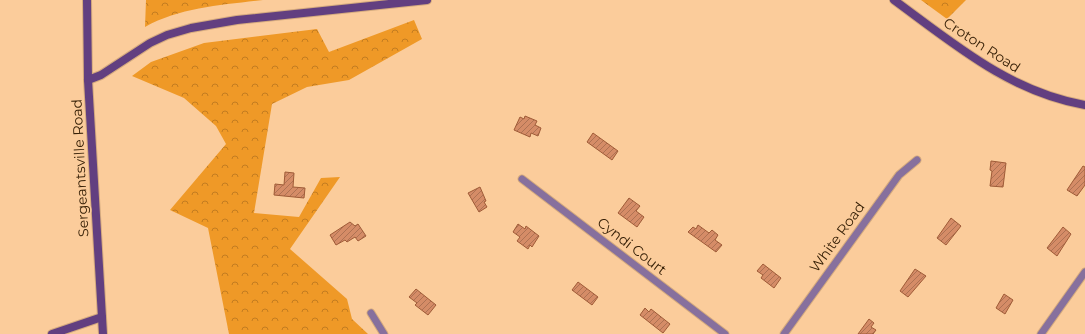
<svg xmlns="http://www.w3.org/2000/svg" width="1085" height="334" font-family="Montserrat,sans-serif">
<defs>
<pattern id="forest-crowns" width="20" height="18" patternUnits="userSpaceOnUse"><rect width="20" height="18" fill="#ef9927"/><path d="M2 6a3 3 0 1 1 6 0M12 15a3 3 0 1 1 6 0" fill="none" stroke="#c37c20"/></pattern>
<pattern id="building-hatch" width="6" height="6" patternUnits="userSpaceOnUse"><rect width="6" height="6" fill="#d58c67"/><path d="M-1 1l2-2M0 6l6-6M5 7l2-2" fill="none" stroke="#ae7253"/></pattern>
</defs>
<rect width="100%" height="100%" fill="#fbcc9b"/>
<!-- forest -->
<g fill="url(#forest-crowns)">
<path d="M146,0H263C223,5 181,7 145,27Z"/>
<polygon points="921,0 966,0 947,19"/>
<polygon points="414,20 422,39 349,80 307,87 272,104 254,213 299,217 321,178 340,177 290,249 347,299 352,319 368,334 229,334 208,228 170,210 226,144 216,126 184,98 132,76 151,62 204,43 317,29 329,52"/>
</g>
<!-- building -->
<g fill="url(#building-hatch)" stroke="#9f5b37">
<polygon points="525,116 537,121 535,125 541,128 538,136 531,133 530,137 514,130 520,117 524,119"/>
<polygon points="593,133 618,151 612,160 587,142"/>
<polygon points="991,161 1006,163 1003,187 990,186 992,171 990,170"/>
<polygon points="1083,166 1085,167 1085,185 1077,196 1067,190"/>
<polygon points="285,172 294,173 293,187 305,188 304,198 274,195 275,184 284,185"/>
<polygon points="480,187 486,201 484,202 487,207 479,212 468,193"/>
<polygon points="629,198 640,206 636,211 644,217 637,227 618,213"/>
<polygon points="951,218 961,226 946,245 937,238"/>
<polygon points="350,222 355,226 358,224 366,236 358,241 355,237 347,242 345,240 336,245 330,235"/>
<polygon points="518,224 525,229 526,226 539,236 532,247 530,245 528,249 517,241 520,237 513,232"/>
<polygon points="698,225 709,233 712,230 718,235 715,240 722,245 716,252 688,232 693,227 696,229"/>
<polygon points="1063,227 1071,234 1057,256 1047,248"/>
<polygon points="763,264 781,278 774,288 761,278 763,275 757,271"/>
<polygon points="915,269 926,276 908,297 900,291"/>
<polygon points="578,282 598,297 592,305 572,290"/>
<polygon points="416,289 436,305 428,315 415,305 417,303 409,297"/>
<polygon points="1004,294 1013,300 1005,314 996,308"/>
<polygon points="645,308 649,312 651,309 670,324 663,333 640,315"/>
<polygon points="869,319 874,323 871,327 876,330 873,334 858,334"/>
</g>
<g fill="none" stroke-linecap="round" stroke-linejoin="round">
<defs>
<g id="minor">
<polyline points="522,179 725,334"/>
<polyline points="371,313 384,334"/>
<polyline points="784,334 899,175 917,160"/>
<polyline points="1041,334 1085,272"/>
</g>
<g id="secondary">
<polyline points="87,0 88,80 103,334"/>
<path d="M894,0C954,44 1010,92 1085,105"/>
<polyline points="88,80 101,75 150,43 167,35 191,28 237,20 427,0"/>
<polyline points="52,334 102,317"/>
</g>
</defs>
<!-- minor casing -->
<use href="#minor" stroke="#d4aa7e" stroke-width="9"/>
<!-- secondary casing -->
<use href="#secondary" stroke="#d4aa7e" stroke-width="10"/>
<!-- minor -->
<use href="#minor" stroke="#87709d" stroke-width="7"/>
<!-- secondary -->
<use href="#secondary" stroke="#623f80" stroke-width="8"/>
</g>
<g text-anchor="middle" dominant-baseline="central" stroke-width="3" stroke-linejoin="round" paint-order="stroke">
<!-- street labels -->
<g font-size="14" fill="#392208" stroke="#fbcc9b">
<text transform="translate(982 45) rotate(33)">Croton Road</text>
<text transform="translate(80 168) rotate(-93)">Sergeantsville Road</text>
<text transform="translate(837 237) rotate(-54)">White Road</text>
<text transform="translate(632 246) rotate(38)">Cyndi Court</text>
</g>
</g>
</svg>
